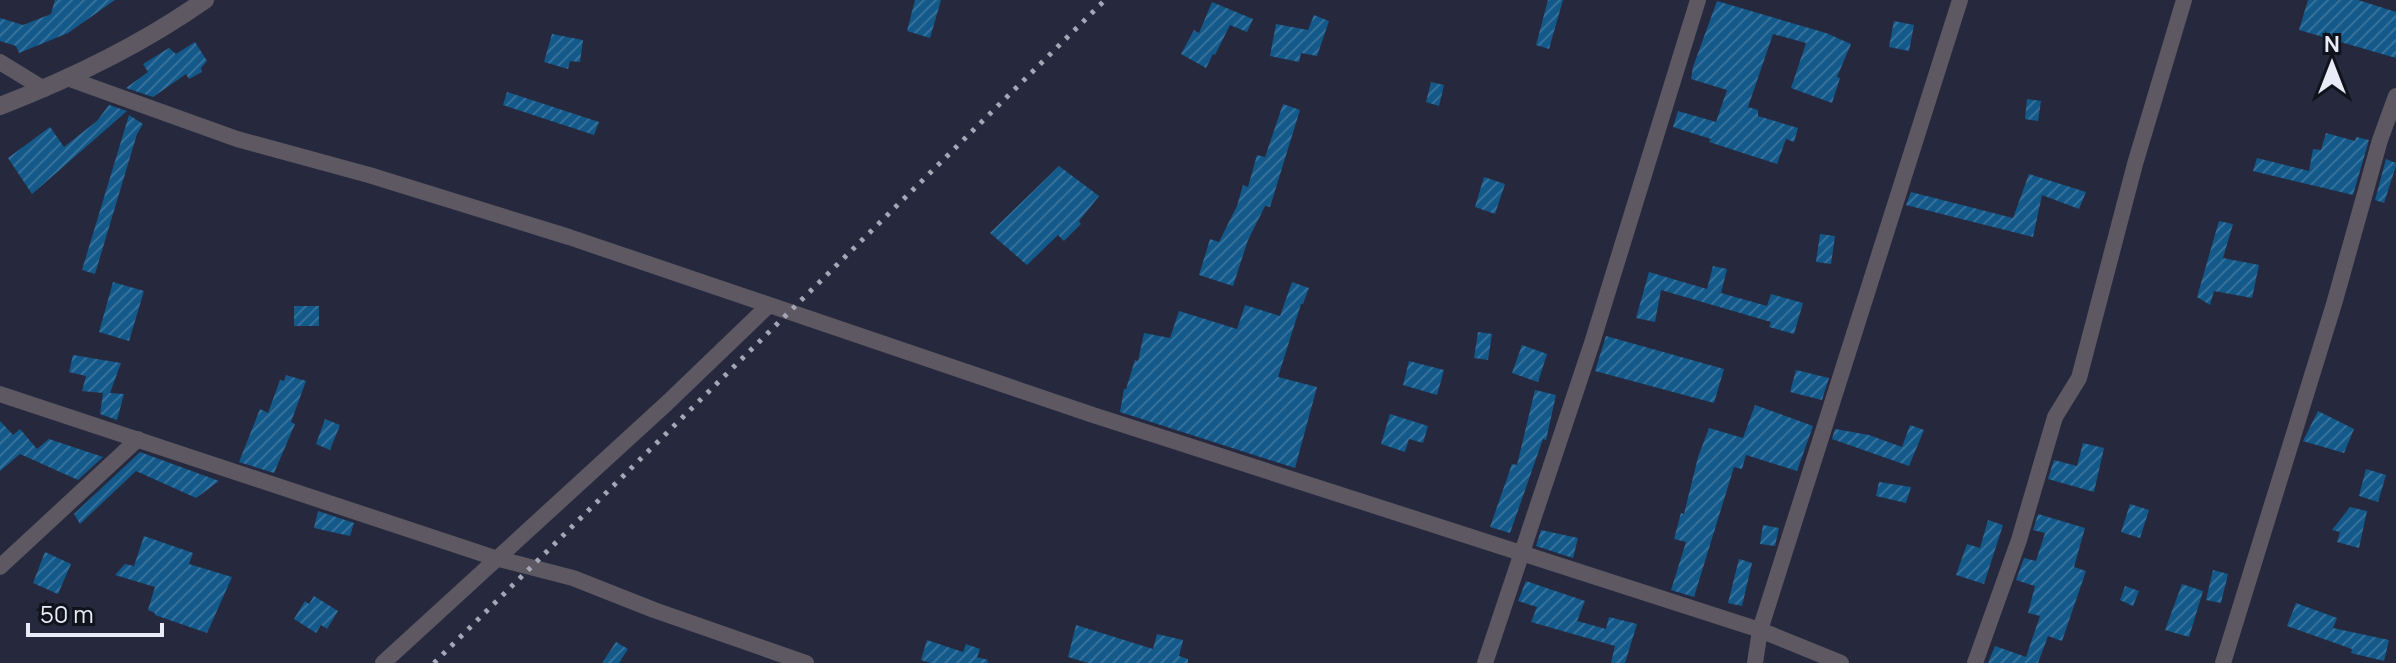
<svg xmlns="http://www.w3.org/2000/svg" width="2396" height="663" font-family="Manrope,sans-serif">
<defs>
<pattern id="building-hatch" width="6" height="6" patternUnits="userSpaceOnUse" patternTransform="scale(2)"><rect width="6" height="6" fill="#13598a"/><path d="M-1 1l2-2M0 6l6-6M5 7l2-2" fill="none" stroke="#35719b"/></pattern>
</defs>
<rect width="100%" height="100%" fill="#26293e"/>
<!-- building -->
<g fill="url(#building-hatch)">
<polygon points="55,0 115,0 68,33 19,53 16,46 0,41 0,18 23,25 51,14"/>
<polygon points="915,0 941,0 930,38 907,31"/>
<polygon points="1548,0 1563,0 1549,49 1536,45"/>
<polygon points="2308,0 2358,0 2396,12 2396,58 2299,30"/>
<polygon points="1717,1 1826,33 1851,44 1837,77 1840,78 1832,103 1791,88 1806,43 1773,34 1748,107 1758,110 1758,116 1798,128 1794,142 1786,139 1777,164 1709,142 1711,139 1673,127 1678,111 1716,122 1727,90 1691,79 1693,67"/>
<polygon points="1212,2 1253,19 1247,32 1230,25 1215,55 1213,54 1206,68 1181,54 1194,30 1199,33"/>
<polygon points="1314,15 1329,21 1317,56 1301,53 1299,62 1270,56 1276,24 1308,30"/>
<polygon points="1894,21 1914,25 1909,51 1889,47"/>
<polygon points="552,34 583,40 580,62 570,61 568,69 544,62"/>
<polygon points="195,42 207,61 201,68 202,72 189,79 186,74 153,97 126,88 148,72 143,64 169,48 176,54"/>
<polygon points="1431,82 1444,85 1439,106 1426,102"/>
<polygon points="507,92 599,122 594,135 503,105"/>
<polygon points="2027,99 2041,101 2038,121 2025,119"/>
<polygon points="1283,104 1300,110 1270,207 1265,206 1248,240 1233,286 1199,275 1210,239 1219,242 1237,206 1243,185 1248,187 1257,155 1265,157"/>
<polygon points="109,105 127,111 32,194 8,158 50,127 64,147 97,121"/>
<polygon points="129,115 143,124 137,134 95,274 82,270"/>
<polygon points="2326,133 2355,141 2356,137 2369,140 2353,195 2253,171 2257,158 2309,171 2313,149 2321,150"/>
<polygon points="2386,159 2396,163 2396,166 2384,203 2375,200"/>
<polygon points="1059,166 1099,196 1079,221 1081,224 1064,241 1058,235 1027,265 990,233"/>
<polygon points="2029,174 2086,192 2079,209 2042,195 2033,237 1906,205 1911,192 2013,218"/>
<polygon points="1484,177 1505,184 1495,214 1475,207"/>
<polygon points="2219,221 2233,224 2223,258 2259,265 2252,298 2214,291 2210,305 2197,297"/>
<polygon points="1820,234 1835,236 1831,264 1816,262"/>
<polygon points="1713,266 1727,269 1721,293 1767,306 1771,294 1803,303 1794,334 1769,327 1771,322 1661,290 1655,322 1636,318 1649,272 1707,289"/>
<polygon points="113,282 144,291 129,341 99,332"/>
<polygon points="1292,282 1309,288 1303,304 1301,304 1278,377 1317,387 1295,468 1120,412 1124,389 1126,389 1135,360 1138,361 1144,333 1170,338 1179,311 1237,329 1245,305 1280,316"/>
<rect x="294" y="306" width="25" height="20"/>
<polygon points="1478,332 1492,334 1488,360 1474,358"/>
<polygon points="1606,336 1724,369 1714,403 1595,371"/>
<polygon points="1522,345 1547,354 1538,382 1512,373"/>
<polygon points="73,355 121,363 110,393 124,394 117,420 100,414 103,393 82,391 86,376 69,372"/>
<polygon points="1409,361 1444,370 1437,395 1403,385"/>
<polygon points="1796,370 1829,378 1822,400 1790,392"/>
<polygon points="286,375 306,381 291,422 295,424 274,473 239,462 260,409 268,413 280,380 284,381"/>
<polygon points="1535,390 1556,395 1546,440 1543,439 1510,533 1490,527 1512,464 1517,465"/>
<polygon points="1755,405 1813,426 1797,471 1746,455 1742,469 1734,467 1694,597 1671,590 1686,542 1674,539 1681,513 1684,514 1698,457 1709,428 1743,438"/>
<polygon points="2318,411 2354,429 2344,453 2303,441"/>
<polygon points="1390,414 1428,426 1423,443 1409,439 1405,452 1381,444"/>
<polygon points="325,419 340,425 330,450 316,444"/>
<polygon points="0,421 13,435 20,429 37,449 49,439 103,457 78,480 20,454 0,471"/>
<polygon points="1910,425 1924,430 1909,466 1832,439 1835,429 1869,435 1902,447"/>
<polygon points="2083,443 2104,448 2094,492 2048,479 2054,460 2077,466"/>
<polygon points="140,452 219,481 196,498 136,471 80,524 74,514"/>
<polygon points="2366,469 2386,475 2378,502 2359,496"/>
<polygon points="1879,482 1911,487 1906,503 1876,496"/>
<polygon points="2130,504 2149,510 2140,538 2121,532"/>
<polygon points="2350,507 2367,511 2359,548 2337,542 2340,532 2332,530"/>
<polygon points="318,511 354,523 350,536 314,528"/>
<polygon points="2038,514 2085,528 2074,567 2086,571 2062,641 2048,636 2038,663 1988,663 1995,646 2026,657 2040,616 2028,613 2035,586 2016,580 2024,558 2036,561 2045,533 2033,530"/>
<polygon points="1988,520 2003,525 1984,584 1956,575 1967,544 1980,548"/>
<polygon points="1763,525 1779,528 1775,546 1760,544"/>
<polygon points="1541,530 1578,538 1573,558 1536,546"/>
<polygon points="144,536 193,553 189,564 232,577 207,633 155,615 155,613 148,610 155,587 115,575 125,564 134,566"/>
<polygon points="45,552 71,564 58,594 33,583"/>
<polygon points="1739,559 1752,563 1742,606 1728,603"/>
<polygon points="2213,570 2228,574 2221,603 2206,600"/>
<polygon points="1526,581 1585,601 1577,621 1606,629 1609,617 1637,624 1625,663 1611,663 1615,646 1531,622 1537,607 1518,601"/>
<polygon points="2182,584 2203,591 2189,637 2165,630"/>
<polygon points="2125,586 2139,591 2133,606 2120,600"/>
<polygon points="314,596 338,611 327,629 321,625 316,633 294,619 305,601 309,604"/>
<polygon points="2296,603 2337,618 2333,628 2389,640 2384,661 2351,653 2352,649 2287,626"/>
<polygon points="1076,625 1153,649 1157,634 1183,640 1179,656 1188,659 1188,663 1088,663 1068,657"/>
<polygon points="927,640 963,652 966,644 980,649 977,657 988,660 987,663 931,663 921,660"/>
<polygon points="616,642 628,649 619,663 602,663"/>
</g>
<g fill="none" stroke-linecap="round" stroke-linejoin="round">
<!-- minor -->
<g stroke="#5d5862" stroke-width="16">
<polyline points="0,62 44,89"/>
<polyline points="67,78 237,139 369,175 569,237 1093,415 1760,630 1841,663"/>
<polyline points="0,394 495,558 573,578 654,610 806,663"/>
<polyline points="0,567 138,439"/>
<polyline points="383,663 666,404 768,306"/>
<polyline points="1485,663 1592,343 1698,0"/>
<polyline points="1755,663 1760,630 1960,0"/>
<polyline points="1975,663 2019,540 2055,417 2079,378 2135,164 2184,0"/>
<polyline points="2223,663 2334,304 2380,140 2396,96"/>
</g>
<!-- tertiary -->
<path stroke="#5d5862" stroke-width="18" d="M0,106C73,78 141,45 205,0"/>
<!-- rail -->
<polyline stroke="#a5a7b7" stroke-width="5" stroke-dasharray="4 8" stroke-linecap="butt" points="434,663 1105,0"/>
</g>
<!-- north arrow -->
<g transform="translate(2332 64)" stroke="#11131c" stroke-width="6" paint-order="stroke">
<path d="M0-6L14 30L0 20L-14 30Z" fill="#e9ebf9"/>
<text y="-12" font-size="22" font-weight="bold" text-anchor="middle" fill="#e9ebf9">N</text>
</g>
<!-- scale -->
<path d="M28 623v12h134v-12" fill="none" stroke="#e9ebf9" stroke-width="4"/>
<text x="40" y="623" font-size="24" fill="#e9ebf9" stroke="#11131c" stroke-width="6" paint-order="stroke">50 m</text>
</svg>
